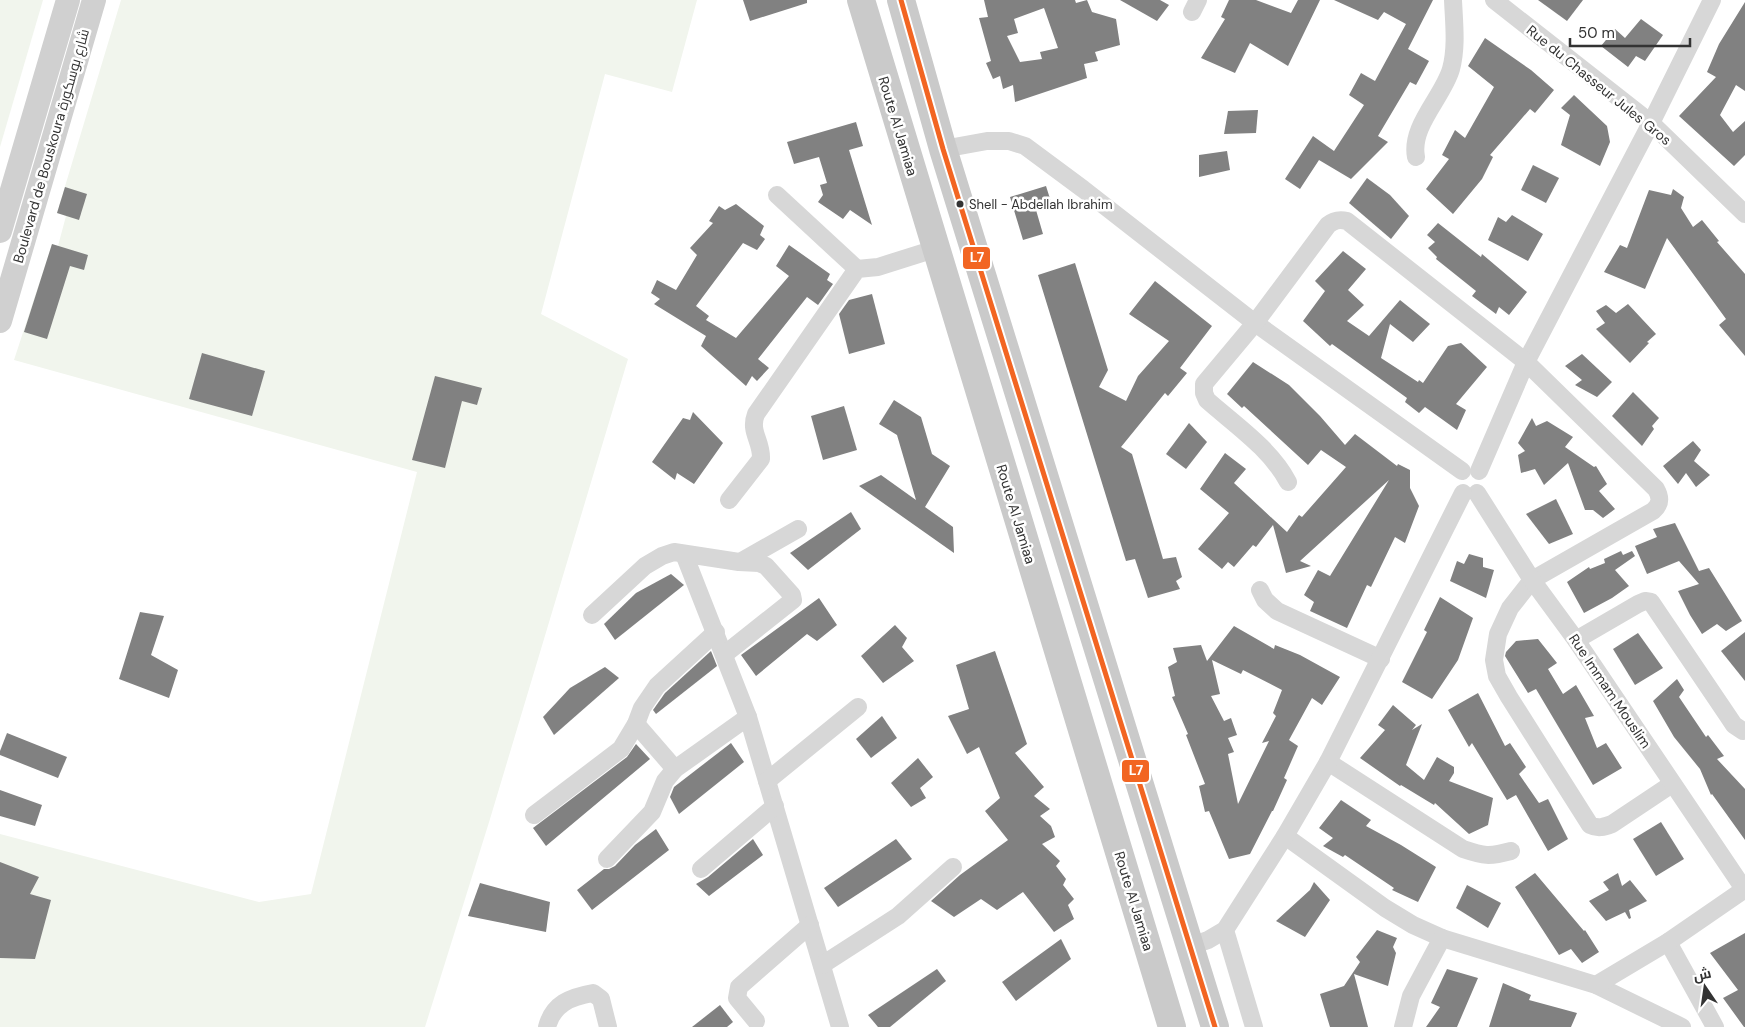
<svg xmlns="http://www.w3.org/2000/svg" width="1745" height="1027" font-family="'DM Sans',Cairo,sans-serif">
<rect width="100%" height="100%" fill="#fff"/>
<!-- green -->
<g fill="#f1f5ed">
<polygon points="0,0 43,0 0,147"/>
<polygon points="121,0 697,0 672,92 605,74 541,314 628,359 490,819 425,1027 0,1027 0,834 259,902 311,894 417,472 14,360 52,244 58,246 66,216 57,213"/>
</g>
<!-- building -->
<g fill="#818181" fill-rule="evenodd">
<polygon points="743,0 807,0 807,3 750,21"/>
<path d="M984,0H1075L1076,3L1087,0L1092,12L1116,19L1120,45L1095,52L1098,61L1084,64L1087,78L1015,102L1013,85L1003,89L1000,76L993,79L986,63L991,61L979,18L988,17ZM1044,8L1058,48L1040,52L1042,59L1020,62L1007,36L1018,33L1014,19Z"/>
<polygon points="1120,0 1160,0 1169,5 1157,21"/>
<polygon points="1229,0 1256,0 1291,13 1298,0 1320,0 1288,66 1250,43 1235,73 1201,58 1225,19 1221,17"/>
<polygon points="1334,0 1433,0 1408,49 1429,61 1416,85 1410,82 1378,136 1388,142 1351,179 1319,160 1300,189 1285,179 1313,136 1334,151 1364,105 1349,95 1361,73 1375,81 1406,24 1384,12 1378,20"/>
<polygon points="1538,0 1583,0 1567,21"/>
<polygon points="1745,2 1745,91 1736,85 1720,115 1733,132 1745,121 1745,155 1734,166 1679,116 1716,77 1707,72 1719,44"/>
<polygon points="1641,19 1663,35 1645,61 1636,56 1628,67 1601,46 1615,29 1625,38"/>
<polygon points="1485,38 1531,70 1554,90 1535,113 1530,109 1490,155 1493,157 1482,179 1453,214 1426,189 1449,159 1442,155 1455,130 1465,138 1494,87 1468,66"/>
<polygon points="1574,95 1607,126 1610,142 1600,166 1561,145 1570,115 1561,108"/>
<polygon points="1258,110 1256,133 1224,134 1228,111"/>
<polygon points="856,122 863,146 849,150 872,225 850,210 843,219 818,202 823,195 820,185 827,183 819,157 794,164 787,142"/>
<polygon points="1227,151 1230,170 1199,177 1199,155"/>
<polygon points="1533,165 1559,178 1546,203 1521,190"/>
<polygon points="1367,178 1390,195 1409,216 1391,239 1349,203"/>
<polygon points="1046,186 1052,205 1036,210 1043,234 1023,240 1010,197"/>
<polygon points="65,187 87,194 79,220 57,213"/>
<polygon points="1673,189 1684,197 1681,208 1693,227 1702,220 1719,241 1717,242 1745,274 1745,356 1719,325 1726,319 1667,238 1645,289 1604,272 1620,245 1627,248 1649,190 1671,195"/>
<polygon points="736,204 764,226 760,235 765,239 757,250 743,243 696,306 709,316 706,320 736,338 789,276 776,266 789,245 830,274 827,280 833,284 818,305 807,297 758,359 769,368 757,381 752,376 746,386 701,346 706,336 654,304 660,299 651,293 657,280 676,290 697,255 690,248 713,223 709,221 719,206 725,210"/>
<polygon points="1512,215 1543,234 1528,261 1488,240 1498,217 1506,222"/>
<polygon points="1438,223 1481,257 1482,254 1527,292 1509,315 1499,307 1496,314 1472,296 1476,291 1436,259 1437,257 1428,248 1435,242 1427,235"/>
<polygon points="52,244 88,255 84,270 70,266 47,339 24,332"/>
<polygon points="1343,251 1366,269 1348,290 1364,305 1347,321 1369,336 1400,300 1430,324 1413,342 1390,324 1381,358 1418,382 1419,380 1423,383 1448,346 1461,343 1487,367 1456,404 1466,410 1457,430 1425,407 1419,413 1405,402 1407,398 1332,344 1330,346 1303,321 1325,291 1315,281"/>
<polygon points="1075,263 1108,370 1099,387 1126,401 1138,376 1169,341 1129,314 1155,281 1212,326 1180,368 1187,373 1168,396 1165,393 1121,447 1132,454 1163,559 1176,557 1182,577 1176,581 1180,589 1148,598 1135,559 1126,561 1038,275"/>
<polygon points="872,294 885,344 849,354 839,314 849,300"/>
<polygon points="1628,304 1656,334 1647,342 1649,343 1630,363 1596,329 1605,323 1596,311 1606,305 1616,313"/>
<polygon points="202,353 265,371 252,416 189,399"/>
<polygon points="1582,354 1612,382 1597,397 1575,385 1582,380 1565,366"/>
<polygon points="1253,362 1289,385 1320,416 1345,445 1355,434 1397,466 1398,464 1410,470 1410,488 1419,506 1405,543 1395,537 1371,587 1367,585 1347,628 1310,611 1314,602 1304,595 1318,570 1330,576 1389,480 1300,561 1311,566 1286,573 1273,525 1256,547 1253,545 1234,567 1228,562 1222,569 1198,549 1229,513 1200,489 1225,453 1246,469 1234,483 1287,532 1299,515 1302,517 1346,467 1321,450 1308,465 1244,406 1242,408 1227,394"/>
<polygon points="435,376 482,388 477,405 462,401 445,468 412,460"/>
<polygon points="1633,392 1659,418 1652,426 1654,429 1642,446 1612,416"/>
<polygon points="894,400 921,417 932,454 950,466 925,507 953,527 954,553 859,486 881,475 916,500 897,435 879,424"/>
<polygon points="844,406 857,450 823,460 811,416"/>
<polygon points="693,412 723,443 694,484 677,473 675,480 652,462 683,418 690,420"/>
<polygon points="1532,418 1536,426 1547,421 1573,437 1565,447 1594,467 1596,466 1607,484 1599,491 1615,509 1603,518 1593,510 1585,510 1568,463 1544,485 1535,469 1521,473 1518,455 1525,451 1518,443"/>
<polygon points="1189,423 1207,442 1186,469 1166,454"/>
<polygon points="1693,441 1701,450 1694,461 1710,475 1696,487 1686,473 1678,484 1663,466"/>
<polygon points="1556,499 1573,534 1549,544 1526,514"/>
<polygon points="851,512 861,529 808,570 790,553"/>
<polygon points="1675,523 1699,571 1709,568 1742,621 1726,631 1717,624 1702,634 1690,615 1678,591 1699,584 1679,561 1647,574 1635,546 1657,537 1653,529"/>
<polygon points="1621,551 1623,555 1632,551 1635,556 1615,570 1629,586 1612,598 1584,613 1567,582 1589,567 1590,569 1605,563 1604,559"/>
<polygon points="1469,554 1483,558 1483,567 1494,570 1486,598 1450,581 1457,561 1464,564"/>
<polygon points="671,574 684,585 615,640 604,624 636,593"/>
<polygon points="1440,597 1473,618 1458,660 1432,699 1402,682 1427,632 1424,630"/>
<polygon points="819,598 837,625 817,641 807,634 756,676 741,655"/>
<polygon points="140,612 164,616 151,655 178,670 169,698 119,679"/>
<polygon points="895,625 907,638 902,647 914,661 883,683 861,656"/>
<path d="M1234,626L1274,649L1275,645L1300,655L1340,677L1322,705L1312,698L1289,740L1298,746L1284,778L1287,780L1273,811H1272L1250,854L1229,859L1209,811L1205,812L1199,786L1205,784L1186,735L1188,734L1172,697L1175,696L1168,667L1177,662L1173,648L1201,645L1207,661ZM1212,660L1241,674L1243,670L1282,690L1273,713L1276,716L1262,743L1269,741L1238,804L1228,754L1234,752L1228,738L1237,735L1231,718L1224,721L1211,696L1220,694Z"/>
<polygon points="1745,632 1745,681 1721,651"/>
<polygon points="1638,633 1663,668 1635,685 1613,649"/>
<polygon points="1538,639 1557,663 1548,669 1563,694 1576,685 1594,716 1585,718 1597,748 1606,743 1622,768 1593,785 1536,689 1528,693 1505,656 1506,652 1516,641"/>
<polygon points="711,651 717,666 656,714 653,710 665,693"/>
<polygon points="995,651 1027,744 1015,753 1044,787 1034,796 1050,809 1040,816 1051,826 1055,837 1042,844 1060,861 1056,866 1066,879 1063,885 1074,899 1068,905 1074,919 1054,932 1023,892 997,910 981,899 954,917 931,901 960,875 1008,840 985,811 1000,798 979,747 967,754 948,716 969,709 956,665"/>
<polygon points="605,667 619,678 554,735 543,717 570,688"/>
<polygon points="1677,679 1684,690 1679,697 1706,737 1708,735 1724,756 1717,759 1745,789 1745,840 1712,794 1711,795 1700,769 1674,737 1653,701"/>
<polygon points="1478,693 1505,746 1510,743 1526,767 1519,774 1539,803 1548,799 1568,839 1548,851 1516,795 1507,800 1472,743 1469,747 1448,710"/>
<polygon points="1393,705 1416,725 1412,730 1422,724 1406,765 1424,780 1437,757 1454,767 1454,773 1449,781 1493,798 1488,825 1469,834 1435,803 1434,805 1401,785 1400,786 1360,758 1385,730 1378,725"/>
<polygon points="882,716 897,738 871,758 856,739"/>
<polygon points="7,733 67,757 58,778 0,755 0,751"/>
<polygon points="731,743 744,762 679,814 670,797 674,787"/>
<polygon points="636,744 650,759 546,846 533,828 627,757"/>
<polygon points="918,758 933,777 920,788 926,798 911,807 891,783"/>
<polygon points="0,790 42,805 35,826 0,816"/>
<polygon points="1341,800 1371,820 1366,826 1401,845 1436,867 1418,902 1392,890 1394,888 1345,855 1343,857 1323,846 1333,838 1319,828"/>
<polygon points="1661,822 1684,859 1656,876 1633,839"/>
<polygon points="656,829 669,850 592,910 577,890 604,869 609,869 615,866 635,845"/>
<polygon points="753,839 763,855 709,896 696,884 708,877"/>
<polygon points="896,839 912,859 838,907 824,888"/>
<polygon points="0,862 39,877 30,894 51,900 35,959 0,958"/>
<polygon points="1535,873 1584,931 1585,930 1599,952 1582,963 1571,949 1559,955 1515,887"/>
<polygon points="1618,873 1622,886 1630,880 1647,901 1629,910 1631,918 1629,919 1625,912 1606,921 1589,901 1609,890 1603,882"/>
<polygon points="1314,882 1330,900 1305,937 1276,921 1310,890"/>
<polygon points="480,883 550,902 546,932 468,916"/>
<polygon points="1467,885 1501,903 1488,928 1456,908"/>
<polygon points="1377,930 1397,938 1393,947 1396,953 1388,986 1354,974 1368,1027 1330,1027 1320,994 1344,986 1360,962 1356,957"/>
<polygon points="1745,933 1745,1027 1744,1027 1723,998 1738,990 1710,953"/>
<polygon points="1061,939 1071,959 1016,1001 1002,982"/>
<polygon points="937,969 946,981 890,1027 878,1027 868,1015"/>
<polygon points="1447,969 1478,978 1457,1027 1426,1027 1440,1007 1431,1003"/>
<polygon points="1503,983 1531,995 1529,1000 1577,1013 1571,1027 1489,1027"/>
<polygon points="720,1005 733,1022 727,1027 692,1027"/>
</g>
<g fill="none" stroke-linecap="round" stroke-linejoin="round">
<!-- street -->
<g stroke="#d7d7d7" stroke-width="18">
<polyline points="1494,0 1651,123 1745,214"/>
<polyline points="1192,12 1198,0"/>
<polyline points="943,149 987,141 1009,141 1025,146 1083,189 1255,323 1462,471"/>
<path d="M1416,157C1410,126 1443,97 1451,69C1457,47 1454,23 1453,0"/>
<polyline points="777,195 857,269"/>
<polyline points="1479,471 1526,362 1651,123 1712,0"/>
<path d="M1288,482C1271,449 1234,424 1207,400L1204,393V384L1255,323L1328,225C1334,220 1339,219 1347,221L1526,362L1656,489C1661,498 1661,504 1653,511L1532,580L1510,608L1498,634L1494,660L1497,676L1509,697L1590,825C1598,829 1604,827 1612,824L1672,784"/>
<polyline points="1477,493 1532,580 1576,640 1744,889"/>
<path d="M729,500L761,459C762,441 749,432 756,414L857,269L878,267L935,249"/>
<polyline points="684,554 748,717 840,1027"/>
<polyline points="740,562 798,529"/>
<polyline points="1260,590 1265,600 1277,611 1381,659"/>
<polyline points="592,615 645,566 662,556 674,552 739,562 759,563 766,566 792,595 793,600 725,654"/>
<polyline points="1576,640 1638,604 1645,601 1651,602 1728,716 1734,725 1743,731"/>
<polyline points="636,724 675,769"/>
<path d="M1328,762L1463,849C1484,856 1489,857 1511,851"/>
<polyline points="767,781 858,707"/>
<polyline points="534,815 621,749 636,724 642,708 657,686 716,632"/>
<polyline points="1285,836 1385,908 1413,925 1442,938 1596,985 1682,1027"/>
<polyline points="607,859 652,812 665,781 675,769 748,717"/>
<polyline points="701,869 775,806"/>
<polyline points="1225,930 1254,1027"/>
<polyline points="1668,942 1715,1027"/>
<polyline points="1191,946 1208,940 1225,930 1285,836 1328,762 1463,493"/>
<polyline points="822,965 898,916 953,867"/>
<polyline points="1596,985 1668,942 1745,889"/>
<polyline points="756,1021 737,998 739,987 810,925"/>
<path d="M547,1027C553,1004 570,997 593,993L601,999L608,1027"/>
<polyline points="1403,1027 1411,996 1442,938"/>
</g>
<!-- secondary -->
<g stroke="#d0d0d0" stroke-width="24">
<polyline points="0,231 68,0"/>
<polyline points="0,321 94,0"/>
</g>
<!-- primary -->
<g stroke="#cacaca" stroke-width="28">
<polyline points="861,0 1172,1027"/>
<polyline points="901,0 943,149 1215,1027"/>
</g>
<defs>
<polyline id="bus-1" points="901,0 943,149 1215,1027"/>
</defs>
<!-- bus-1 casing -->
<use href="#bus-1" stroke="#fff" stroke-width="9"/>
<!-- bus-1 -->
<use href="#bus-1" stroke="#f26522" stroke-width="5"/>
</g>
<!-- markers -->
<circle fill="#333" stroke="#fff" stroke-width="2" cx="960" cy="204" r="4.5"/>
<g text-anchor="middle" dominant-baseline="central" stroke-width="5" stroke-linejoin="round" paint-order="stroke">
<!-- bus labels -->
<g font-size="13" fill="#333" stroke="#fff" text-anchor="start">
<text x="969" y="204">Shell - Abdellah Ibrahim</text>
</g>
<!-- street labels -->
<g font-size="14" fill="#333" stroke="#fff">
<text transform="translate(1599 85) rotate(39)">Rue du Chasseur Jules Gros</text>
<text transform="translate(898 126) rotate(73)">Route Al Jamiaa</text>
<text transform="translate(51 146) rotate(-74)">Boulevard de Bouskoura شارع بوسكورة</text>
<text transform="translate(1016 514) rotate(73)">Route Al Jamiaa</text>
<text transform="translate(1610 691) rotate(56)">Rue Immam Mouslim</text>
<text transform="translate(1134 901) rotate(73)">Route Al Jamiaa</text>
</g>
</g>
<g stroke="#fff" stroke-width="2">
<rect x="962" y="246" width="29" height="24" rx="5" fill="#f26522"/>
<rect x="1121" y="759" width="29" height="24" rx="5" fill="#f26522"/>
</g>
<g font-size="14" text-anchor="middle" font-weight="bold" fill="#fff">
<text x="977" y="262">L7</text>
<text x="1136" y="775">L7</text>
</g>
<!-- north arrow -->
<g transform="translate(1705 987) rotate(347)" stroke="#ffffff" stroke-width="4" paint-order="stroke">
<path d="M0-4L9 19L0 12L-9 19Z" fill="#333333"/>
<text y="-8" font-size="14" font-weight="bold" text-anchor="middle" fill="#333333">ش</text>
</g>
<!-- scale -->
<path d="M1570 38v8h120v-8" fill="none" stroke="#333333" stroke-width="2.5"/>
<text x="1578" y="38" font-size="15" fill="#333333" stroke="#ffffff" stroke-width="4" paint-order="stroke">50 m</text>
</svg>
